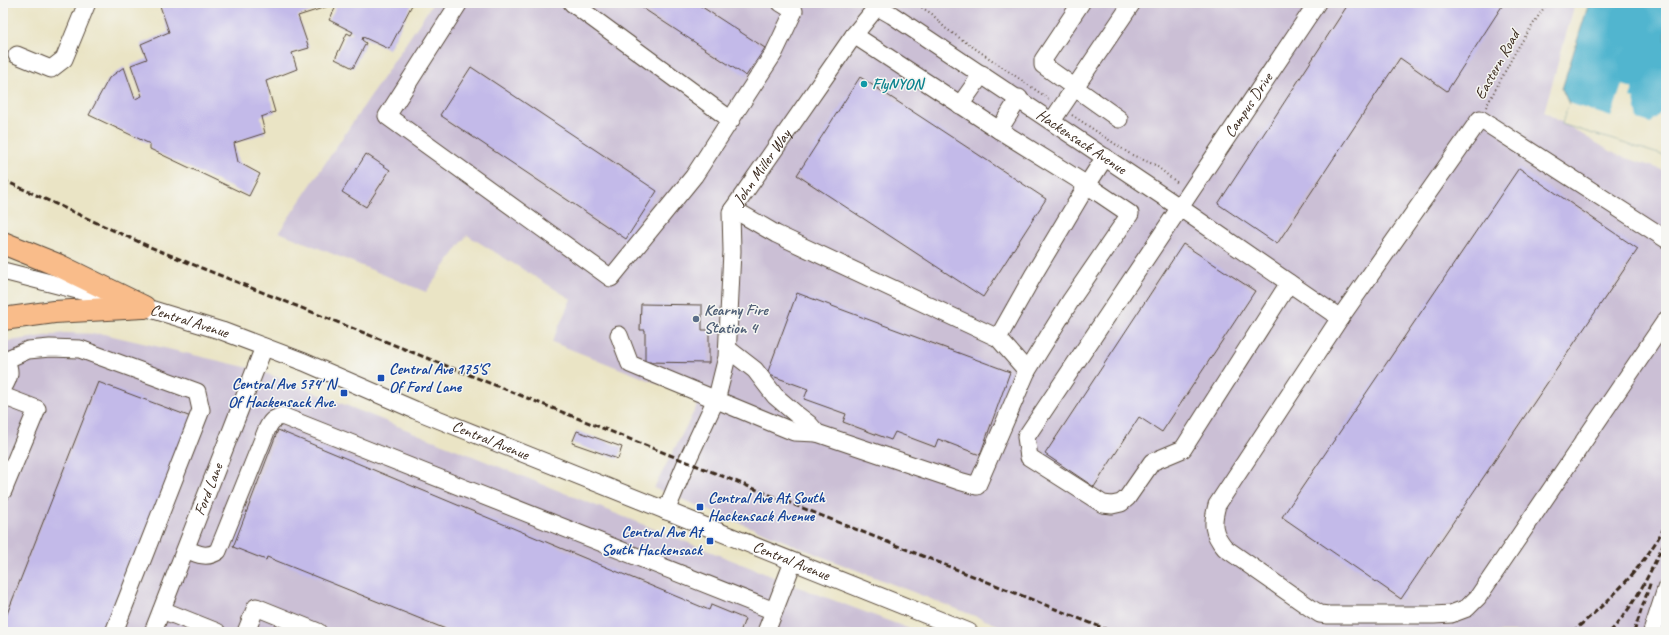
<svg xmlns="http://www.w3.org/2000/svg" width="1669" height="635" font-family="Caveat,sans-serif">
<rect width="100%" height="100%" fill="#f6f6f2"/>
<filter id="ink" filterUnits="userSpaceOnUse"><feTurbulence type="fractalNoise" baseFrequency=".025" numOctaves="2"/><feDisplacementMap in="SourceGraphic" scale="8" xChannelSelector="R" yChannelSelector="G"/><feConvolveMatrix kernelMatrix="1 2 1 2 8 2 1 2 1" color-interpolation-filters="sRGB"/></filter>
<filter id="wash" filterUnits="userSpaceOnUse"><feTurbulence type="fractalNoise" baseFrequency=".012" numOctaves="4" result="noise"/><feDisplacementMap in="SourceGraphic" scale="16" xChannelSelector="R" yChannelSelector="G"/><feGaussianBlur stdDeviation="0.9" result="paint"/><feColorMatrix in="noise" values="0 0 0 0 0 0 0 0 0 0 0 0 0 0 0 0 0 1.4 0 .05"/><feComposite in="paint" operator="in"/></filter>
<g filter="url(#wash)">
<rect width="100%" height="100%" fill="#eae4c5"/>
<!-- industrial -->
<g fill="#cbbfd5">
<polygon points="433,3 1575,3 1544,112 1617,155 1666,171 1666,632 1016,632 833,561 654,488 700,400 552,342 571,299 467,235 426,292 279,232"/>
<polygon points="65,333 104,334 258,370 801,588 918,632 3,632 3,342"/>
</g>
<!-- water -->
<polygon fill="#51b5cf" stroke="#467076" points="1589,3 1666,3 1666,156 1562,124 1569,104 1562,89"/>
<!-- pier -->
<polygon fill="#eae4c5" points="1622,85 1633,88 1630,98 1634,99 1638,119 1651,123 1664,109 1666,110 1666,156 1562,124 1569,103 1611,117"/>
<g id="blocks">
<!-- building -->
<g fill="#c3bae9">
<polygon points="159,3 330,3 329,6 298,16 309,48 292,53 297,69 266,81 275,112 261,117 265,133 234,143 238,162 260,174 249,196 150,149 150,144 89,115 109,78 124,67 135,99 142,96 131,65 147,59 141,44 169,32"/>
<polygon points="338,3 413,3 389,49 363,37 362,40 366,43 353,68 335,59 347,33 351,35 353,32 329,20"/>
<polygon points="635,3 696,3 765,48 746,76"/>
<polygon points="1349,3 1504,3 1447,91 1400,58 1277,244 1218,204"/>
<polygon points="471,67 657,191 626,239 440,115"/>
<polygon points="860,77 1046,199 983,297 797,175"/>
<polygon points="366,154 390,170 366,207 342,192"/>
<polygon points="1519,168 1638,249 1401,599 1282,517"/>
<polygon points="1183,244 1255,291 1162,432 1139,417 1094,487 1045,454"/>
<polygon points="797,293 1010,372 980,455 938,439 935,447 895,432 891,440 843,422 846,414 804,399 808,389 767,374"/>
<polygon points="641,304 702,305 702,330 709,330 709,363 645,362 645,330 640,330"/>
<polygon points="98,382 191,417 106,632 3,632 3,624"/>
<polygon points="278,430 709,610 711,605 745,619 740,632 453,632 267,557 266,560 233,547"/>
<polygon points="577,431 622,447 618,459 572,443"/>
</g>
</g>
</g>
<g filter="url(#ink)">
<use href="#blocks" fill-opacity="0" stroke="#554637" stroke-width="1"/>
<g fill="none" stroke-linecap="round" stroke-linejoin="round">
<defs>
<g id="minor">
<polyline points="459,3 387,116 611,278 694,176 774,53 794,11 781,3"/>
<polyline points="572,3 731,120"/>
<path id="s1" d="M871,3L892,15L1179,207L1340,318L1480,119L1666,239"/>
<polyline points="1081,3 1043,60 1043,65 1119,119"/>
<polyline points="854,35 999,130 1087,185 1105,157"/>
<polyline points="17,55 51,69 64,59 87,3"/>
<polyline points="960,105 982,74"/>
<polyline points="1052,121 1132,3"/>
<polyline points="999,130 1019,98"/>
<path id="s2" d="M3,271L144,307L222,331L304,362L415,410L969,632"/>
<path id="s3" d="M1289,283L1183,449L1152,462L1127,498L1121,503L1112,505L1103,504L1029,457L1026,437L1317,3"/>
<path d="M1340,318L1217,505C1212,523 1212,533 1225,548L1312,609L1320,614L1328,615H1434L1451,614L1467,608L1478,597L1666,320"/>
<polyline points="619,335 630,364 794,432 817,433"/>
<polyline points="998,338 1034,274 1087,185 1130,214 1071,300 1027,371"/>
<polyline points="728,349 755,370 775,396 796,414 809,424 817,433 959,481 977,486 1027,371 998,338 776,234 733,209"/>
<path d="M3,360H5C12,371 9,378 3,388"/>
<polyline points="5,360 28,350 50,348 80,349 197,392 201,410 114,632"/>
<polyline points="3,396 37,409 3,491"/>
<path id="s4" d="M666,511L687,461L717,397L727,357L732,251L731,212L854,35L880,3"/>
<path d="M186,549C197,554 207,559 218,551L267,429C271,421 273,419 282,416L774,611"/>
<polyline points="162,610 217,632"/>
<path id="s5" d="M153,632L264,347"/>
<polyline points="246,632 256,607 318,632"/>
<polyline points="766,632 793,562"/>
<polyline points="1652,632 1666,589"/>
</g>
<g id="highway">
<polyline points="3,243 60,266 144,307"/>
<polyline points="3,319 54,312 143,307"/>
</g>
</defs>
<!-- minor casing -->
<use href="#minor" stroke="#554637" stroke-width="19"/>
<!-- highway casing -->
<use href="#highway" stroke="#554637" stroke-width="24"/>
<!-- path -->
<g stroke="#554637" stroke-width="2" stroke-dasharray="1 3" stroke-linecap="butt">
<polyline points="915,3 932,14 945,28 1049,99"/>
<polyline points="1486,107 1517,49 1547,3"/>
<polyline points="1072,115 1130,154 1155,165 1179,184"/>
</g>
<!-- minor -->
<use href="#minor" stroke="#fff" stroke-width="17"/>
<!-- highway -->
<use href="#highway" stroke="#f9bc8a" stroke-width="22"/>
<!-- rail -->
<g stroke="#3b2a1e" stroke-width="3" stroke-dasharray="6 3" stroke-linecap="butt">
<polyline points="3,180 150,247 204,269 1113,632"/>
<path d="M1572,632C1610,601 1644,567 1666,524"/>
<path d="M1610,632C1635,605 1651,572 1666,538"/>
<polyline points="1634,632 1651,581"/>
</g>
</g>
</g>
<!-- markers -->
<circle fill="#0f9aa8" stroke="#f6f6f2" stroke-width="1.5" cx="864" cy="84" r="4"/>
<circle fill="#5c6f8a" stroke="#f6f6f2" stroke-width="1.5" cx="696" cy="319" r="4"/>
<g fill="#1a4fb4" stroke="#f6f6f2" stroke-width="1.5">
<rect x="377" y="374" width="8" height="8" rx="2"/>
<rect x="340" y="389" width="8" height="8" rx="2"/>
<rect x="696" y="503" width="8" height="8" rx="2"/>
<rect x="706" y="537" width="8" height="8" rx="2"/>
</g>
<g text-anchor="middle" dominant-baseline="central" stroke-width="3" stroke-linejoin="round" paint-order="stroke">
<!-- street labels -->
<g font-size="16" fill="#3b2a1e" stroke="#f6f6f2">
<text transform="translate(1497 65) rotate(-61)">Eastern Road</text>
<text stroke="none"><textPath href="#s3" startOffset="808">Campus Drive</textPath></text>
<text stroke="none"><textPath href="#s1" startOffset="252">Hackensack Avenue</textPath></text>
<text stroke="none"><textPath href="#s4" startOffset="366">John Miller Way</textPath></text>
<text stroke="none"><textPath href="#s2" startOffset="193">Central Avenue</textPath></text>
<text stroke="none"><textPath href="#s2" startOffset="517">Central Avenue</textPath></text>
<text stroke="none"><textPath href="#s5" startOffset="153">Ford Lane</textPath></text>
<text stroke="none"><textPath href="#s2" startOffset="841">Central Avenue</textPath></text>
</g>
<!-- culture labels -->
<g font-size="16" font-weight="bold" fill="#0d838f" stroke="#f6f6f2" text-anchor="start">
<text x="872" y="84">FlyNYON</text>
</g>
<!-- service labels -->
<g font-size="16" font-weight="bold" fill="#4e5e75" stroke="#f6f6f2" text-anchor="start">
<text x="704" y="310">Kearny Fire<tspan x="704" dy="18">Station 4</tspan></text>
</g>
<!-- transit labels -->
<g font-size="16" font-weight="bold" fill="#164399" stroke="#f6f6f2" text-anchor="start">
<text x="389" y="369">Central Ave 175'S<tspan x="389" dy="18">Of Ford Lane</tspan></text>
<text x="336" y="384" text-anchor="end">Central Ave 574' N<tspan x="336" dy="18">Of Hackensack Ave.</tspan></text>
<text x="708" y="498">Central Ave At South<tspan x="708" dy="18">Hackensack Avenue</tspan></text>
<text x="702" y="532" text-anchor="end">Central Ave At<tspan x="702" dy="18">South Hackensack</tspan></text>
</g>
</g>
<!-- margin -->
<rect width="1669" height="635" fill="none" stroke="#f6f6f2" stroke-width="16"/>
</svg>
